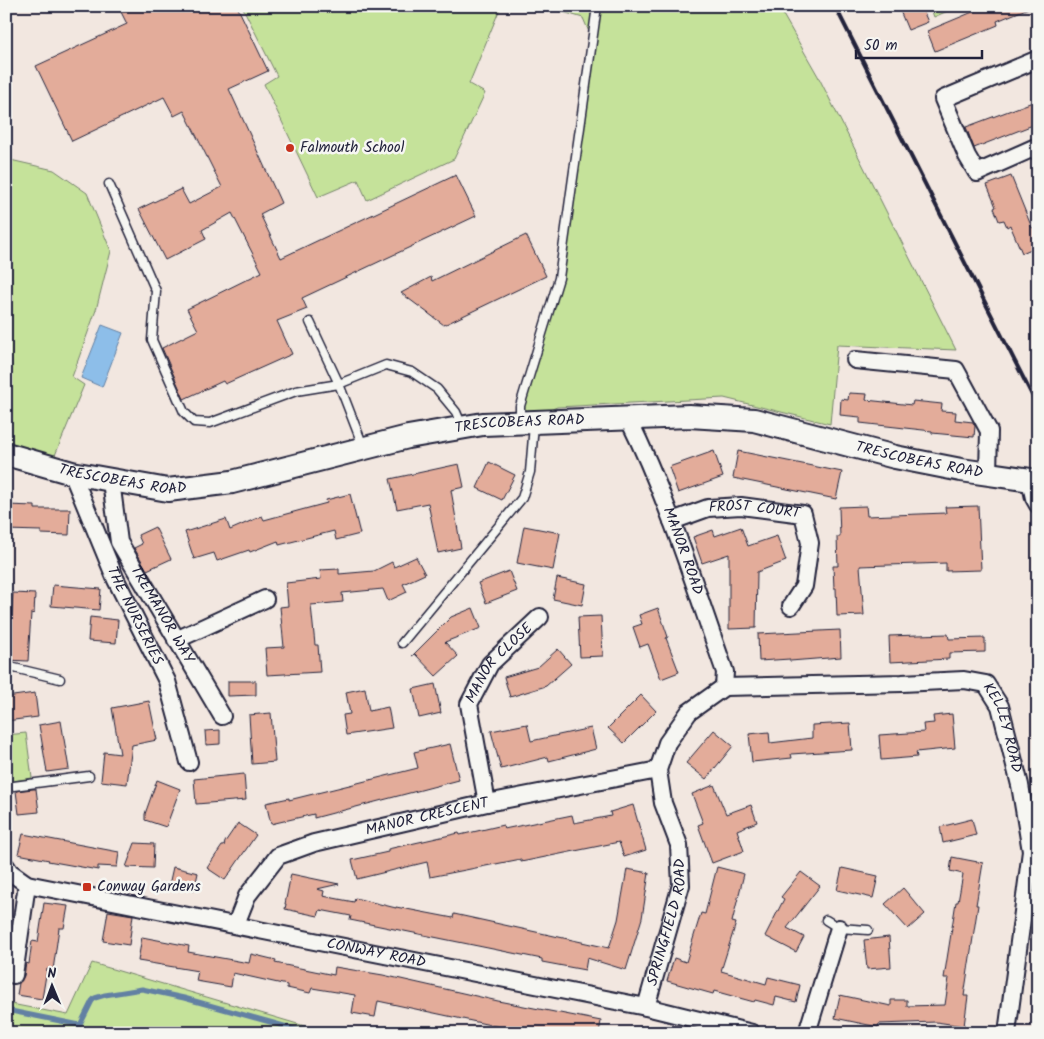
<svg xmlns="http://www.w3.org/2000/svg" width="1044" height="1039" font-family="Kalam,sans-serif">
<rect width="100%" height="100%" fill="#f2e7e0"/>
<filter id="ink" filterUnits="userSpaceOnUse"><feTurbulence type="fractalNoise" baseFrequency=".02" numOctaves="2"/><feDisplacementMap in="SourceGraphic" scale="10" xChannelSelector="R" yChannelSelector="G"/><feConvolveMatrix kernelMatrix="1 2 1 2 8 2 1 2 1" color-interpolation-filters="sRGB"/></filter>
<g filter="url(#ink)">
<!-- green -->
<g fill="#c5e29a" stroke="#74826a">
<polygon points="242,6 501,6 469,84 485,93 454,159 367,200 358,180 318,197 264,84 277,76"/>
<polygon points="543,6 593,6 589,32 583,18"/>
<polygon points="599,6 778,6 818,76 956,350 837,345 830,424 724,398 557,407 520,422 559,278 578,171"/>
<polygon points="930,6 959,6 934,17"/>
<polygon points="6,159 54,170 87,193 111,251 96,310 72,377 84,385 51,465 6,452"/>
<polygon points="26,733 32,778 6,782 6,735"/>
<polygon points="92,963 328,1033 6,1033 6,1003 68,1015"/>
</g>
<!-- water -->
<polygon fill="#8dbee9" stroke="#6280a3" points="102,325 123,333 102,387 81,378"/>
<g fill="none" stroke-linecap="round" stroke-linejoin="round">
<!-- stream -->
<polyline stroke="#6280a3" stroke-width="5" points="6,1010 80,1025 92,1001 95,998 105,995 142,989 184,998 309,1033"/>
</g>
<!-- building -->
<g fill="#e3ac9a" stroke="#22223b">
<polygon points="118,6 237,6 268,71 229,89 281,203 260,214 281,258 456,175 476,216 302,298 307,309 277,321 292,354 225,384 223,381 184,399 162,348 198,330 187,309 262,272 232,213 202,230 206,239 165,260 139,209 181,189 189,204 222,187 184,111 174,116 164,97 72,141 36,66 127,24"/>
<polygon points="898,6 921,6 928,22 908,30"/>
<polygon points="987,6 1031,7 997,21 998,25 935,51 927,31"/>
<polygon points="1038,100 1038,123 974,148 966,127"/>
<polygon points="1011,176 1032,228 1038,225 1038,246 1022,253 1010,225 1007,227 1004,220 999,221 994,208 996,207 987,185"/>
<polygon points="526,235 546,276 444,325 401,293 431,277 432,281"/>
<polygon points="849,393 867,394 866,400 912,405 913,401 942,404 941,411 956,412 955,420 973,422 975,426 974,437 932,433 932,431 860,423 860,417 840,415 841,399 848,400"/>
<polygon points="714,451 723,477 678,493 669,467"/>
<polygon points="738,451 842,472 836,499 733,478"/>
<polygon points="489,462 515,475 502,500 477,488"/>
<polygon points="459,464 464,487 451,490 461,548 438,553 428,503 397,509 390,479"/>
<polygon points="350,494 360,534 336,540 334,531 279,545 278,541 250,552 249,550 217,561 214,553 194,559 185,532 226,519 230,530 262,516 264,520 327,503 326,500"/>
<polygon points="7,505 35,506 35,509 70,509 69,535 41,534 41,531 6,530"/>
<polygon points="866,506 867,516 946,513 945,507 978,506 981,570 946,571 946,563 860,566 864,615 837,616 836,588 834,588 833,566 838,566 837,537 840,537 839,507"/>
<polygon points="524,526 560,533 553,570 517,563"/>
<polygon points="155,527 171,559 147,570 134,548 142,544 138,535"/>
<polygon points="741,527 748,546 777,536 786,561 757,572 756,628 729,629 729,554 702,563 693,537 713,530 715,536"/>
<polygon points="416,557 425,574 403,584 407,592 388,601 383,589 342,593 343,602 311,605 315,645 318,645 320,672 267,675 265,648 284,647 280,607 288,606 286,583 321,579 320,570 339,569 339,574 374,571 392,562 394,567"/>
<polygon points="509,571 517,591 486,603 478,583"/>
<polygon points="557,578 586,584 582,605 553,599"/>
<polygon points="53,585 101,589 99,610 51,606"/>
<polygon points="13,593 35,594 34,614 31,613 28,661 6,660 8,622 11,622"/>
<polygon points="473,608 481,628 445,642 458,656 436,676 415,654 412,656 451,617"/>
<polygon points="658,608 668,637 666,638 679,672 661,679 648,644 640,647 633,627 642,624 639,615"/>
<polygon points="601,616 603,656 580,657 578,617"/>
<polygon points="90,617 118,620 116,643 88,641"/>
<polygon points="840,630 841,657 790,661 790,659 759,661 758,634"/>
<polygon points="948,634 949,639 985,638 985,652 949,653 949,659 890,662 889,636"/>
<polygon points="558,649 571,664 546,686 510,697 504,677 538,667"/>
<polygon points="228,681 256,681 256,695 228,696"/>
<polygon points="435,684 441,713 419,718 413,689"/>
<polygon points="365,688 369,711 388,707 392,728 346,735 343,715 350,714 346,692"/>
<polygon points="35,693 38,717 6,721 6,697"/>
<polygon points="641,695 656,711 624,743 608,728"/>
<polygon points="149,701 157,740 132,745 127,784 101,781 104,752 120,754 112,708"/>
<polygon points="271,713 275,762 252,764 249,715"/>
<polygon points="952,714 955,748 916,752 917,757 881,760 879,735 924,732 923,724 934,723 933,716"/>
<polygon points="61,721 69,769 47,772 39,725"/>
<polygon points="850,723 852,750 791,754 792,758 752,762 749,734 769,732 770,743 812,738 812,725"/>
<polygon points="527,724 531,741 591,728 596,749 549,761 548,757 501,769 491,731"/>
<polygon points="220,730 220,744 206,745 205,731"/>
<polygon points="714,730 733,746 706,779 686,763"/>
<polygon points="450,744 459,780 314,818 314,814 271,824 266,803 289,798 289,800 418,768 414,752"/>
<polygon points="244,774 246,800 196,804 194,779"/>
<polygon points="157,780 180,789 166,827 145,820 145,814"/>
<polygon points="714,785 726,814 751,805 757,822 737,830 744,851 712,863 698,825 703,823 692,794"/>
<polygon points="33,789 36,789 39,812 19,814 16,791"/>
<polygon points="633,805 646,850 624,857 619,842 521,862 521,859 430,877 427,862 357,879 352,860 388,852 388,849 459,833 460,835 503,825 504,829 572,815 574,823 611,816 610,812"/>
<polygon points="972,819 976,835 943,843 940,827"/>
<polygon points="238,823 256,835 225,880 207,868 222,846 224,846 225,842"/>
<polygon points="23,834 119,852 117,867 98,866 98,870 48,861 49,860 18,854"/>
<polygon points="135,843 154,844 153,868 126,867"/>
<polygon points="952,857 983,863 976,905 978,905 964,996 968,996 964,1026 936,1022 879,1024 878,1027 835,1018 840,995 891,1006 891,1000 907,1000 907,1006 945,1005 949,978 944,978 956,902 958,902 963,874 950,871"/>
<polygon points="173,867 198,873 194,891 169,885"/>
<polygon points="717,867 744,874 732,922 736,923 721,971 766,984 768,977 800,985 796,1002 776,997 774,1005 755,1000 754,1002 714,991 713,994 667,981 674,958 686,962 701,913 705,914"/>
<polygon points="842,868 878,876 873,898 837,890"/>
<polygon points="627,869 649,873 642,918 626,970 587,958 585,970 542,962 542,959 350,920 351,916 320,910 318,916 285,909 286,904 285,904 291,874 339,884 317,889 324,891 323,896 354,902 355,898 396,908 396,907 453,918 454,914 609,948 618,920"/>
<polygon points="801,872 820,886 787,928 804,937 796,952 765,936 784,899 781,897"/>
<polygon points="903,888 925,914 908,929 885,904"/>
<polygon points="44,903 68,906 64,928 59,928 53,970 47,969 42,999 17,995 19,983 24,976 26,963 29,964 32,941 38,942"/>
<polygon points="108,911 133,915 129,945 103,941"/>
<polygon points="142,937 189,946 188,952 249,963 251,954 276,960 275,963 334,975 335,967 383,975 498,1001 601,1021 599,1033 528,1033 378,1001 375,1017 352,1013 355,995 312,988 310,993 287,988 287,985 233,973 231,987 196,981 198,971 138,961"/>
<polygon points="889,937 891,967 867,969 864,940"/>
</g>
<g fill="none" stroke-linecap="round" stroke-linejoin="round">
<defs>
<g id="lane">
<polyline points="109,184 156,291 152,340 184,412 194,422 210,423 296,391 339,384 386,365 412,372 437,389 456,412 462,426"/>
<polyline points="310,322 339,384 363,446"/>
<polyline points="520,421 520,406 559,278 597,6"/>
<polyline points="402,643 522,498 530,472 534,425"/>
<polyline points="6,666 60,679"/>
<polyline points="6,787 89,776"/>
<polyline points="826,920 839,928 868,930"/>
</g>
<g id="street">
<polyline points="1038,59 943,99 967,156 977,173 1038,146"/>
<polyline points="855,360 956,370 989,431 988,473"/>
<path id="s1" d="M628,418C668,499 695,587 725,672L724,687"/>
<path id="s2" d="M72,473L116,580L167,681L189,762"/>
<polyline points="1030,480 1034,498 1038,505"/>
<path id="s3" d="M111,481L119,542L222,716"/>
<path id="s4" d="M672,521L708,508L741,506L803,514L810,543L804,586L791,606"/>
<polyline points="176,640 265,599"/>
<path id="s5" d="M724,687L902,683L964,680L986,684L1000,706L1020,785L1031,851L1007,1033"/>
<path id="s6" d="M487,803L469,704L490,664L540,617"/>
<path id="s7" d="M6,866L10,872L27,884L646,1007L752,1033"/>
<path id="s8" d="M236,924L247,896L278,856L314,843L487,803L658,770"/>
<polyline points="6,973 14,975 27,884"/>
<path id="s9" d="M646,1007L681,885L679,845L663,803L658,770L667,743L689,712L724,687"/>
<polyline points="807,1033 839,928"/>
</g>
<g id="secondary">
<path id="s10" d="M6,454L72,473L168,490L232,482L408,437L483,424L689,416L754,420L895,457L961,470L1038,481"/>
</g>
</defs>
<!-- lane casing -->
<use href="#lane" stroke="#22223b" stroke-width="11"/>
<!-- street casing -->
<use href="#street" stroke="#22223b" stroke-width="20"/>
<!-- secondary casing -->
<use href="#secondary" stroke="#22223b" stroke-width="26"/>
<!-- lane -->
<use href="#lane" stroke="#f6f6f2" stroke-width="8"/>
<!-- street -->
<use href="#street" stroke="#f6f6f2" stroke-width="16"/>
<!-- secondary -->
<use href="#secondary" stroke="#f6f6f2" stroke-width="22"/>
<!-- rail -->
<polyline stroke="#22223b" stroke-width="4" points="835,6 1038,407"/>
</g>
</g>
<!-- markers -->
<g fill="#c8321e" stroke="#f6f6f2" stroke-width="2">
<circle cx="290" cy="148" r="5"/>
<rect x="82" y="882" width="10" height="10" rx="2.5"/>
</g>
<g text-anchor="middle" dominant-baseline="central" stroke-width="5" stroke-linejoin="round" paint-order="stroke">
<!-- poi labels -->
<g font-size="15" fill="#22223b" stroke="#f6f6f2" text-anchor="start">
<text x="300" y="148">Falmouth School</text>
<text x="97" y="887">Conway Gardens</text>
</g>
<!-- street labels -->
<g font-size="15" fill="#22223b" stroke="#f6f6f2">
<text stroke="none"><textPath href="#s10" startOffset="525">TRESCOBEAS ROAD</textPath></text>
<text stroke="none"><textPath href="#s10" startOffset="930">TRESCOBEAS ROAD</textPath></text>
<text stroke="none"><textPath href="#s10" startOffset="120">TRESCOBEAS ROAD</textPath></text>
<text stroke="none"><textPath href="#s4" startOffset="85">FROST COURT</textPath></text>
<text stroke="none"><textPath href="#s1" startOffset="144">MANOR ROAD</textPath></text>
<text stroke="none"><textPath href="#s2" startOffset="156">THE NURSERIES</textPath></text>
<text stroke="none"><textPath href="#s3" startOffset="146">TREMANOR WAY</textPath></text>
<text stroke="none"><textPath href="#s6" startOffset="152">MANOR CLOSE</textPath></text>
<text stroke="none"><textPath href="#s5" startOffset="310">KELLEY ROAD</textPath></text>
<text stroke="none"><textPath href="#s8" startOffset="235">MANOR CRESCENT</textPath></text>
<text stroke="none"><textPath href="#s9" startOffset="88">SPRINGFIELD ROAD</textPath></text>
<text stroke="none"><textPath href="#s7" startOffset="384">CONWAY ROAD</textPath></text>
</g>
</g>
<!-- margin -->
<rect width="1044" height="1039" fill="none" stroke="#f6f6f2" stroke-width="25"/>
<rect x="12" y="12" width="1019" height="1014" fill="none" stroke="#22223b" stroke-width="2" filter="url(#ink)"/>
<!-- north arrow -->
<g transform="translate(52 986) rotate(359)" stroke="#f6f6f2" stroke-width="4" paint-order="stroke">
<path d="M0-4L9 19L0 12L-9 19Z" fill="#22223b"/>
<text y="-8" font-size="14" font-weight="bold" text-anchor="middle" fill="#22223b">N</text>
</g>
<!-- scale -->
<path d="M856 50v8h126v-8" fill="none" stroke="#22223b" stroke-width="2.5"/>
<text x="864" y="50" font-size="15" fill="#22223b" stroke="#f6f6f2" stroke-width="4" paint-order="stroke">50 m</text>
</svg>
